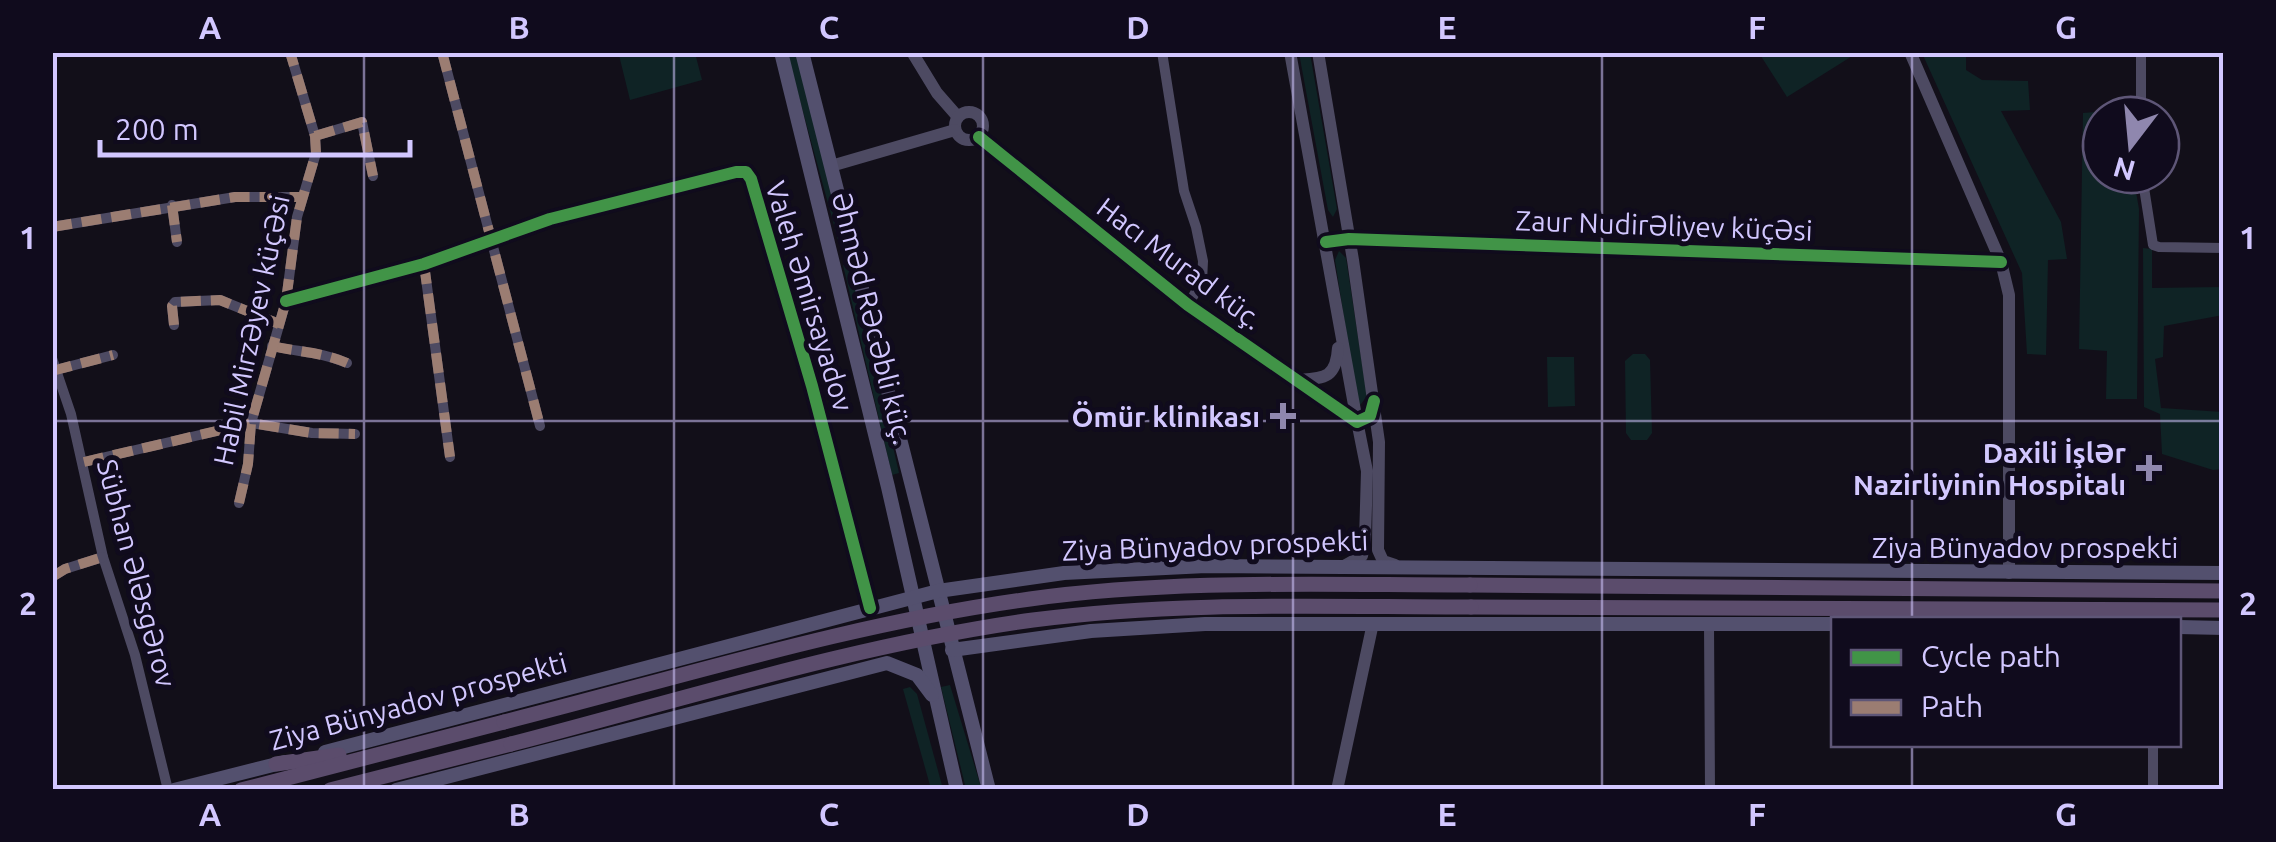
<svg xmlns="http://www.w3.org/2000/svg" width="2276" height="842" font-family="Ubuntu,sans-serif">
<rect width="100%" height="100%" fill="#120f19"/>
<!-- green -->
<g fill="#0f2325">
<polygon points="629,52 695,53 702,80 630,100 619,55"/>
<polygon points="787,53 796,53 845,238 838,240"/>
<polygon points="1299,53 1310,53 1337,209 1333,217 1328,210"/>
<polygon points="1759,53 1857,53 1787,97"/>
<polygon points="1922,53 1966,53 1966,70 1982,80 2028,81 2030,110 2001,111 2061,222 2067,259 2048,260 2046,355 2027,354 2022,273"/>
<polygon points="2120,110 2121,115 2101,115 2101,175 2133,175 2139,209 2137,399 2106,399 2107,351 2079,349 2083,113"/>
<polygon points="2143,248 2152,249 2152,288 2221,287 2223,315 2164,326 2163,357 2155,359 2161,408 2223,412 2223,469 2213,470 2162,454 2160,414 2144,407"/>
<polygon points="1339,251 1346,258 1367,396 1358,408 1335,260"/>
<polygon points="851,263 899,473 892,475 843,265"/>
<polygon points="1633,354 1645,354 1650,360 1652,433 1647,440 1631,440 1626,433 1625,361"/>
<polygon points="1547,357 1574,357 1575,406 1548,407"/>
<polygon points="950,685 981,787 966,789 941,687"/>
<polygon points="910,687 917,694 943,789 931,789 903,689"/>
</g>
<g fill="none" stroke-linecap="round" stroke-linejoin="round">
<!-- minor -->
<g stroke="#4d4a62" stroke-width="10">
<polyline points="442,52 540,426"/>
<polyline points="1162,52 1184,191 1196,227 1203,261 1202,281 1188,305"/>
<polyline points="2141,52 2141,115"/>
<polyline points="315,136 362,122 373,176"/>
<polyline points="2142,175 2153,245 2159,247 2224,248"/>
<polyline points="172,205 177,242"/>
<polyline points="52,227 235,197 301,197"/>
<polyline points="424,264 450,457"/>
<polyline points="286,301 424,264 550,219 736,172 746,172 751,179 812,386 870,608"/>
<polyline points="174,325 172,306 175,302 220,300 279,324"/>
<path d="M272,346C298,352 322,352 347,363"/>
<polyline points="52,358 71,414 103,557 135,655 168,790"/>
<polyline points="52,371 113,355"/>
<polyline points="84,462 251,423 312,433 355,434"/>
<polyline points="239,503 248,464 251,423 286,301 297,217 316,153 315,136 290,52"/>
<polyline points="52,577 65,569 103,557"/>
<polyline points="1709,623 1710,790"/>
<polyline points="2153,744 2153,790"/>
</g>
<!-- tertiary -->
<g stroke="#4d4a62" stroke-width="12">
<polyline points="912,52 937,93 958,117"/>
<polyline points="1290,52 1356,416 1367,471 1365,540 1362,556 1344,566"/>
<polyline points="1318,52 1353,260 1379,442 1378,550 1383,561 1395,565"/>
<polyline points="1910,52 2001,262 2009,295 2009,573"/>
<circle cx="969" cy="126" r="14"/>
<polyline points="979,137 1188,305 1361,422"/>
<polyline points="831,166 955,130"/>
<polyline points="1326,242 1349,239 2001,262"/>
<path d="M1297,380C1324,378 1336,379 1338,348"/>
<polyline points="1337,790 1373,623"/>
</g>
<!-- secondary -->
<g stroke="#53506e" stroke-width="14">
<polyline points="781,52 888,487 957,790"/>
<polyline points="802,52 989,790"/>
<polyline points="2178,627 2224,628"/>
<polyline points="952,650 1091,631 1205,624 1834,624"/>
<polyline points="325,752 938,591 1064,573 1206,566 2224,573"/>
<polyline points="174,790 285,762"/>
<polyline points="396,790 887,663 917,675 932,695"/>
</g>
<!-- primary -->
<g stroke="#5b4c6c" stroke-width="15">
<polyline points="1470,585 2224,591"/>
<polyline points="1471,607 2224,610"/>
<polyline points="276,764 339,755"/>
<polyline points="241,790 504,722"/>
<polyline points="330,790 511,744"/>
</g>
<!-- primary-bridge -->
<g stroke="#5b4c6c" stroke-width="15">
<path d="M504,722C678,678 852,623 1030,599C1176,579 1323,585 1470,585"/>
<path d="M511,744C681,700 858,644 1033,620C1178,601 1325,607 1471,607"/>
</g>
<!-- quiet -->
<g stroke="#9b7d72" stroke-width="10" stroke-dasharray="20 10" stroke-linecap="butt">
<polyline points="442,52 540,426"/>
<polyline points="315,136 362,122 373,176"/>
<polyline points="172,205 177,242"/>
<polyline points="52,227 235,197 301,197"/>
<polyline points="424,264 450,457"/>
<polyline points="174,325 172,306 175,302 220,300 279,324"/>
<path d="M272,346C298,352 322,352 347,363"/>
<polyline points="52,371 113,355"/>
<polyline points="84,462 251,423 312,433 355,434"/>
<polyline points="239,503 248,464 251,423 286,301 297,217 316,153 315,136 290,52"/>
<polyline points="52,577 65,569 103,557"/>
</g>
<defs>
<g id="cycleway">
<polyline points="979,137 1188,305 1357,422 1370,416 1374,401"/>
<polyline points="1326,242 1349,239 2001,262"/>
<polyline points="286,301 424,264 550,219 736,172 746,172 751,179 812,386 870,608"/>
</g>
</defs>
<!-- cycleway casing -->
<use href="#cycleway" stroke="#100b1d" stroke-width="19"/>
<!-- cycleway -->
<use href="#cycleway" stroke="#419447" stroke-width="12"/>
</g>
<!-- grid -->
<path fill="none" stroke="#d2c7ff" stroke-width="2.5" stroke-opacity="0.55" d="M364,52V790M674,52V790M983,52V790M1293,52V790M1602,52V790M1912,52V620M52,421H2224M1912,744V790"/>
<!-- markers -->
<g fill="#8f87ae" stroke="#100b1d" stroke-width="4">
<path d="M1278 401h10v10h10v10h-10v10h-10v-10h-10v-10h10z"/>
<path d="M2144 453h10v10h10v10h-10v10h-10v-10h-10v-10h10z"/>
</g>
<g text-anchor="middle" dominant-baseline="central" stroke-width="10" stroke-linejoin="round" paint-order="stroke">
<!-- street labels -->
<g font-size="28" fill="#d2c7ff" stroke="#100b1d">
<text transform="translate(1664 225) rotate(2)">Zaur Nudirəliyev küçəsi</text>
<text transform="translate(1180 263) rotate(37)">Hacı Murad küç.</text>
<text transform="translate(810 296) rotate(73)">Valeh Əmirsayadov</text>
<text transform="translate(873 318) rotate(76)">Əhməd Rəcəbli küç.</text>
<text transform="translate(251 330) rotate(-78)">Habil Mirzəyev küçəsi</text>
<text transform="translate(1215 545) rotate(-2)">Ziya Bünyadov prospekti</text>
<text x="2025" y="547">Ziya Bünyadov prospekti</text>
<text transform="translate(137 573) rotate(75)">Sübhan Ələsgərov</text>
<text transform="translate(418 701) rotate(-15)">Ziya Bünyadov prospekti</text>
</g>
<!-- poi labels -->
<g font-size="28" font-weight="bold" fill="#d2c7ff" stroke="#100b1d" text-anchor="end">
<text x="1260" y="416">Ömür klinikası</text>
<text x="2126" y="452">Daxili İşlər<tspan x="2126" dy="32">Nazirliyinin Hospitalı</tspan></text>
</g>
</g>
<!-- border -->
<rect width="2276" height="842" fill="none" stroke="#100b1d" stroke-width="110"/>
<!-- legend -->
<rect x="1831" y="617" width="350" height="130" fill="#100b1d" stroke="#5e5677" stroke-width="2.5"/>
<rect x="1851" y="650" width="50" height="15" fill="#419447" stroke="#5e5677" stroke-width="2.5"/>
<text x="1921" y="667" font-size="30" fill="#d2c7ff">Cycle path</text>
<rect x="1851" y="700" width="50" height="15" fill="#9b7d72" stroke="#5e5677" stroke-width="2.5"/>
<text x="1921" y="717" font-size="30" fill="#d2c7ff">Path</text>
<!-- north arrow -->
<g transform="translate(2131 145) rotate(196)"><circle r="48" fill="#100b1d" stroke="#5e5677" stroke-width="2.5"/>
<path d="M0-8L18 38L0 25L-18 38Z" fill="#8f87ae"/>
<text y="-15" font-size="28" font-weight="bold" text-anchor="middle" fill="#d2c7ff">N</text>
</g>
<!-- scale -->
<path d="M100 140v15h310v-15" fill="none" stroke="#d2c7ff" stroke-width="5"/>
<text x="115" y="140" font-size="30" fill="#d2c7ff" stroke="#100b1d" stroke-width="8" paint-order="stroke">200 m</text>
<rect x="55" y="55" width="2166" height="732" fill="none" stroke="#d2c7ff" stroke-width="4"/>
<g font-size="32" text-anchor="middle" font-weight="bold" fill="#d2c7ff">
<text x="210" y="39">A</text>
<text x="519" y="39">B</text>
<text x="829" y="39">C</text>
<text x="1138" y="39">D</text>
<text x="1447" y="39">E</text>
<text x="1757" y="39">F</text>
<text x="2066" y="39">G</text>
<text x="28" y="249">1</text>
<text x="2248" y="249">1</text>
<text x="28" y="615">2</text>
<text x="2248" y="615">2</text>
<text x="210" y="826">A</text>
<text x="519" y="826">B</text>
<text x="829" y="826">C</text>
<text x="1138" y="826">D</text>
<text x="1447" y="826">E</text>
<text x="1757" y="826">F</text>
<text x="2066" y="826">G</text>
</g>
</svg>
